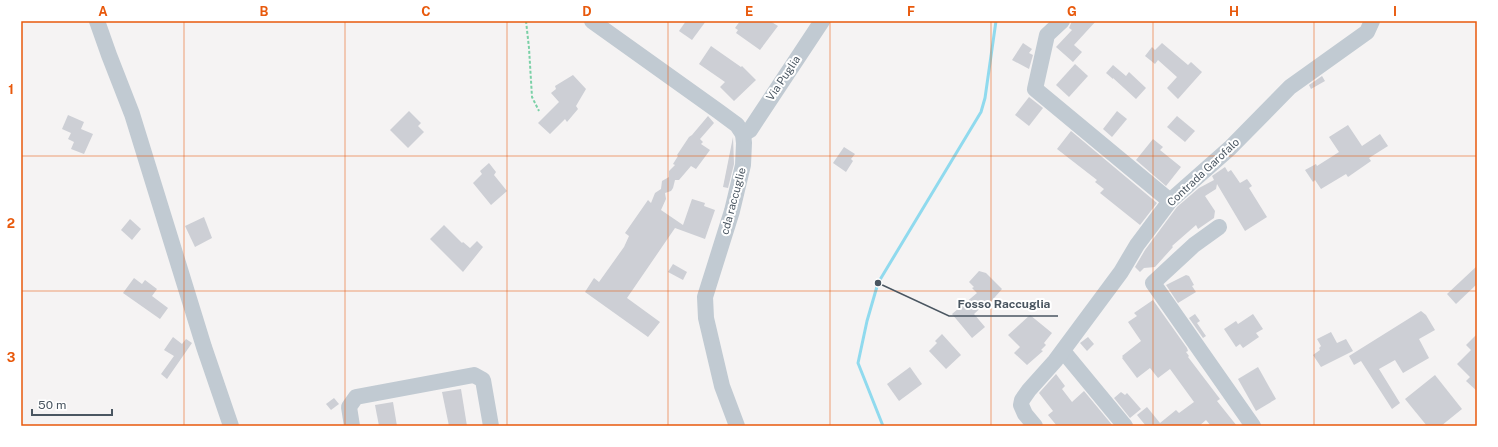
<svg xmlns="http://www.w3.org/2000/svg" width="1498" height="447" font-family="'Public Sans',sans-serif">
<rect width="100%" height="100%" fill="#f5f3f3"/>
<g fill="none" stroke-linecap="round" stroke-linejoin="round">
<!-- stream -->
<polyline stroke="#90daee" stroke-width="3" points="883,426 858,363 867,321 878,283 981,112 985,98 996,21"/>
</g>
<!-- building -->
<g fill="#cdcfd5">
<polygon points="686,21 706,21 692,40 679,31"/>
<polygon points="740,21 770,21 778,26 760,50 736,33 738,30 735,28"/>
<polygon points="1072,21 1096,21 1074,45 1082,52 1073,62 1056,47 1072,30 1069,28"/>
<polygon points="1023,43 1032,49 1029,53 1033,55 1029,69 1012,60"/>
<polygon points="1162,43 1188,65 1191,62 1202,72 1178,99 1167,88 1177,77 1158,60 1155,64 1145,56 1152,47 1155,50"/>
<polygon points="711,46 741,67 742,66 756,80 734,101 720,87 725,82 699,64"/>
<polygon points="1075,64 1088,76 1069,97 1056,85"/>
<polygon points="1113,65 1126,76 1129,72 1146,88 1136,99 1113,78 1113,79 1106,73"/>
<polygon points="573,75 586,89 576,106 578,109 567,122 565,119 550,134 538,123 559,102 551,93 556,89 555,86"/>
<polygon points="1322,76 1325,81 1311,89 1309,85"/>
<polygon points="1029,97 1043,108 1029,126 1015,115"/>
<polygon points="409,111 421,123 418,126 424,132 408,148 390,130"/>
<polygon points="1117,111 1127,119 1112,137 1103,129"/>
<polygon points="68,115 84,122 81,129 93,134 84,154 71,149 74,142 68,139 71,133 62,129"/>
<polygon points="708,116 714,123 700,139 703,142 701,144 710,150 696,169 691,166 679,180 675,180 673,188 671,191 665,193 666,199 661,210 683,225 692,199 705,203 704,206 715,210 705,239 675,228 627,298 660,322 648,337 585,292 594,278 599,282 624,247 629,236 625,233 648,200 651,203 655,193 661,189 662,181 669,177 669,171 675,165 673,164 678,156 677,155 689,137 692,135"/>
<polygon points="1177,116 1195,131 1185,142 1167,127"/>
<polygon points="1348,125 1362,146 1380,134 1388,146 1369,158 1371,161 1348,177 1346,174 1321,189 1315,180 1313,182 1305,170 1316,164 1317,166 1339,152 1329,137"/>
<polygon points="1071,131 1157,203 1140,225 1100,193 1104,189 1095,182 1097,180 1057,149"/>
<polygon points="733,137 734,164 728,188 723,187"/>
<polygon points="1153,139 1163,147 1160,150 1181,167 1166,186 1136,160"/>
<polygon points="844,147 855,154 851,159 853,161 846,172 833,163"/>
<polygon points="489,163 496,172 494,175 507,191 491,205 473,183 482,174 480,171"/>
<polygon points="1225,167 1228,172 1231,170 1240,183 1247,179 1252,186 1249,188 1267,217 1245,231 1217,184 1216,189 1205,196 1215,211 1214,218 1198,229 1196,225 1172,246 1173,247 1155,267 1144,268 1140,272 1135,267 1145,250 1177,207 1199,188 1214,180 1212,176"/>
<polygon points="204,217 212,238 195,247 185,226"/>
<polygon points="130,219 141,229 132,240 121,230"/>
<polygon points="444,225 462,243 463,242 470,248 477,241 483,247 463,272 430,239"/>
<polygon points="673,264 687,272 683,280 668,272"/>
<polygon points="1477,266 1477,284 1456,304 1447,294"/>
<polygon points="979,271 986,273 1002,289 988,305 986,303 974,314 985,327 972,338 952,314 977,293 972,288 974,287 969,282"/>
<polygon points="1186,275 1189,276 1194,285 1192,286 1196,292 1178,303 1166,285"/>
<polygon points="134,278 142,284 145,280 157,289 152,296 168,308 160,319 123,293"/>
<polygon points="1153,300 1187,348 1188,351 1186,352 1189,356 1188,357 1220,399 1217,401 1237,426 1211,426 1206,420 1199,426 1146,426 1137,415 1147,407 1160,423 1176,410 1179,413 1194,402 1170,369 1158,378 1150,368 1137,378 1122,358 1123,357 1122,356 1141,341 1128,322 1137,316 1134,313"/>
<polygon points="1421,311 1426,315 1435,330 1419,339 1429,358 1403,373 1395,360 1379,369 1400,403 1392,409 1361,361 1354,365 1349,356"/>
<polygon points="1195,314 1200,321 1197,323 1206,336 1203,338 1189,318"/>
<polygon points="1253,314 1263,329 1256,333 1259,337 1243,348 1240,344 1236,347 1224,329 1236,321 1238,324"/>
<polygon points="1030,315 1052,333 1044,343 1046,345 1041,350 1043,351 1027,365 1014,353 1020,347 1008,335"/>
<polygon points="1331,332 1337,343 1346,339 1353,351 1321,367 1313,355 1320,350 1319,348 1321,346 1317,339"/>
<polygon points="942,334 961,355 946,369 929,351 937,343 935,341"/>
<polygon points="1477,334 1477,391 1466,381 1470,377 1457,364 1471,350 1466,345"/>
<polygon points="173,337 182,344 186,339 192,343 167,379 161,374 174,356 164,350"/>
<polygon points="1088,337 1094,344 1087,351 1080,343"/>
<polygon points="910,367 922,384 899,401 887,384"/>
<polygon points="1258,367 1276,399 1256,411 1238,379"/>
<polygon points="1056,374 1065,386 1062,389 1072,402 1084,391 1113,426 1057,426 1048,415 1053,411 1039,393"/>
<polygon points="1435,375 1462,409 1441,426 1427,426 1405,399"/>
<polygon points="461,389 467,426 449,426 442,392"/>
<polygon points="1121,392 1125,395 1127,393 1141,409 1130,418 1114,398"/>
<polygon points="334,398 339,404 331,410 326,404"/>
<polygon points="393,402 397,426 379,426 375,405"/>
</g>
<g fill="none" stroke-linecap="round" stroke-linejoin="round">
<!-- path -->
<polyline stroke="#7ad0a6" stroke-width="2" stroke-dasharray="3 2" stroke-linecap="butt" points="526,21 529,48 532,97 539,111"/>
<!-- minor -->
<g stroke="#c1cad2" stroke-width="16">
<polyline points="97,21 109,55 132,114 204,347 231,426"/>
<polyline points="592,21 718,111 737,125 743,134 744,143 743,165 732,211 705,297 706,318 722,386 737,426"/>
<polyline points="1062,21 1047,35 1035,89 1170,201"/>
<polyline points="743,134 750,130 822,21"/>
<polyline points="1219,227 1194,245 1153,283 1253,426"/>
<polyline points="1063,351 1125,426"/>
<polyline points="352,426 349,407 356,397 474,375 483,380 491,426"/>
<polyline points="1035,426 1025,414 1021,405 1022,400 1029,390 1055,361 1121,272 1137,245 1170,201 1230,148 1290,87 1367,32 1372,21"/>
</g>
</g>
<!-- grid -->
<path fill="none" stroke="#e8590c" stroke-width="1" stroke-opacity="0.55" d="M184,21V426M345,21V426M507,21V426M668,21V426M830,21V426M991,21V426M1153,21V426M1314,21V426M21,156H1477M21,291H1477"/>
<g text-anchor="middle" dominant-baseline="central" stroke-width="4" stroke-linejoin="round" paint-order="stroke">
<!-- street labels -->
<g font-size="11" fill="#4a5661" stroke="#fff">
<text transform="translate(783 78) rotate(-56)">Via Puglia</text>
<text transform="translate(1203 172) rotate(-43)">Contrada Garofalo</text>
<text transform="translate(733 201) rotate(-75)">cda raccuglie</text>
</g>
</g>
<!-- callouts -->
<path fill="none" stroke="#4a5661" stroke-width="1.5" d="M878 283L949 316H1058"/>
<circle fill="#4a5661" stroke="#fff" stroke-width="1.5" cx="878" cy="283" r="4"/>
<g font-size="12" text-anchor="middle" font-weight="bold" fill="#4a5661" stroke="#fff" stroke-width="4" stroke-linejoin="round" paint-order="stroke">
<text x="1004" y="308">Fosso Raccuglia</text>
</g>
<!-- border -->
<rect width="1498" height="447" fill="none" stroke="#ffffff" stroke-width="44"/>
<!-- scale -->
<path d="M32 409v6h80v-6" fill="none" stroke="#4a5661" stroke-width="2"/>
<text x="38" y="409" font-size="12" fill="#4a5661" stroke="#ffffff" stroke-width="3" paint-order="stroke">50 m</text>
<rect x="22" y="22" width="1454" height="403" fill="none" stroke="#e8590c" stroke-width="1.5"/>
<g font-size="13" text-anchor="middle" font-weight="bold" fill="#e8590c">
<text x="103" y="16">A</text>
<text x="264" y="16">B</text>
<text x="426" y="16">C</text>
<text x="587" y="16">D</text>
<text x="749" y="16">E</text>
<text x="911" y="16">F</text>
<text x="1072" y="16">G</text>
<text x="1234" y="16">H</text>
<text x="1395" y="16">I</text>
<text x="11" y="94">1</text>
<text x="11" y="228">2</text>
<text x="11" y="362">3</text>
</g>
</svg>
